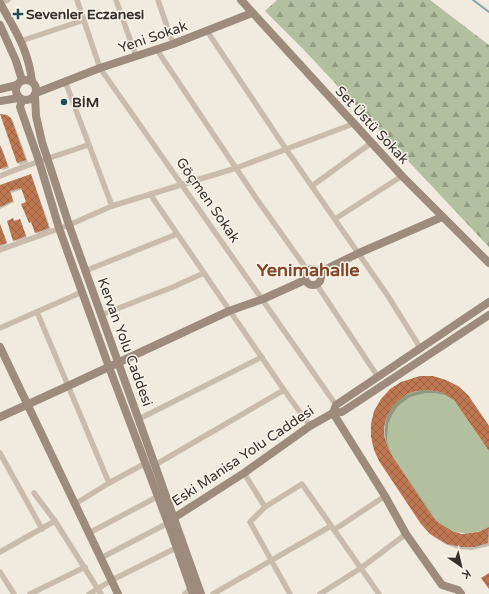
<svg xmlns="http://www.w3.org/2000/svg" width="489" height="594" font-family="'Varela Round',sans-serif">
<defs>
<pattern id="forest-firs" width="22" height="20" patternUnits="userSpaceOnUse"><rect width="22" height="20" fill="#b2c0a0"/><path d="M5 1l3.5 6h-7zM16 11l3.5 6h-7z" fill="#929c83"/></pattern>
<pattern id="building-cross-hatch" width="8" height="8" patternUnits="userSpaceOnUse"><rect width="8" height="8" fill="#be7751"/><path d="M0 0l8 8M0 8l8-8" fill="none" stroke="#9b6243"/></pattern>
</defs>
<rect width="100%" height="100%" fill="#f1ebdf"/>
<!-- forest -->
<polygon fill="url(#forest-firs)" points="277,0 430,0 489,45 489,247 303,49 265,11"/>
<!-- garden -->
<path fill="#b2c0a0" d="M426,390L441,392L454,400L489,451V527C469,538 446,534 432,516L389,450C377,418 393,393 426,390Z"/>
<!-- shadow -->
<g fill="#0003">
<polygon points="11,118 13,121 28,162 20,165 18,163"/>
<polygon points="0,146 2,148 9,168 3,170 2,169 0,169"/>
<polygon points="32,177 51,230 38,235 36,232 33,223 30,222 28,203 23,189 11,193 14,202 0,209 0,187"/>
<polygon points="13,220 21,222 27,238 16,241 14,240"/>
<polygon points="0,225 7,244 0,247"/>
<polygon points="396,386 466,395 474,404 489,426 489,449 454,400 445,395 435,393 425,393 410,397 398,406 392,415 388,424 387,440 389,449 394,458 439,525 452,532 462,535 483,531 489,528 489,546 472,550 458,549 445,544 434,537 430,533 373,444"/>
</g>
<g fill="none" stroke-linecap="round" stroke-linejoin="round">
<!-- stream -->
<polyline stroke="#80a6ad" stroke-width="2" points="473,0 489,12"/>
</g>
<!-- building -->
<g fill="url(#building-cross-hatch)">
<polygon points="0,114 7,115 11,118 26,160 17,163"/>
<polygon points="0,145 8,166 0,169"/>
<polygon points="31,174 49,228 35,233 31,222 29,223 21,204 26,202 21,188 10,191 13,201 0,207 0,185"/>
<polygon points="13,218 14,221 20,219 26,236 13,241 7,221"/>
<polygon points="0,224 7,243 0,245"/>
<polygon points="420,376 433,376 446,380 458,386 468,395 489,426 489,451 454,400 441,392 426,390 416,391 407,394 399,400 392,407 387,416 384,426 384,436 387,445 391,454 432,516 439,523 452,531 462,534 478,532 489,527 488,543 475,547 461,547 447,544 430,534 421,524 379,461 374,450 371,437 371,424 374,411 381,399 390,389 401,382"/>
<polygon points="489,573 489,589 481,578"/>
</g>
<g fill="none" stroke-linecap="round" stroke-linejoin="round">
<!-- street -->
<g stroke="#c9bcac" stroke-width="5.5">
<polyline points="77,0 100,68 336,405"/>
<polyline points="116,0 136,56"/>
<polyline points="158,0 173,44"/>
<polyline points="0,3 8,0"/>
<polyline points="207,31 286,149 388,296 421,349"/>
<polyline points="21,41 84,20"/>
<polyline points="157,50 256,198 308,271"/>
<polyline points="65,81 112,206"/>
<path d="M0,176C29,164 59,155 88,145"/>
<polyline points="312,186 371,143"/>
<polyline points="150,194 284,390 310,426"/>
<polyline points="335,219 402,176"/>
<polyline points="0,250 69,225 112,206 236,168 353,124"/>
<polyline points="85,271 177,234"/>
<polyline points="317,285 378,377"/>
<polyline points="37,312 109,483"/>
<polyline points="101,315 173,287 204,273"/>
<polyline points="0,328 82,292"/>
<polyline points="139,419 262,357"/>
<polyline points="0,453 42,529"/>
<polyline points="155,465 284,390"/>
<polyline points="244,473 265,507"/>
<polyline points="75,504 109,483 144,464"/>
<polyline points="55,521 101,594"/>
<polyline points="334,530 385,496"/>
<polyline points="89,533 157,497"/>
<polyline points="0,552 55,521 34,493"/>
<polyline points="101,558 168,523"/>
<polyline points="0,572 14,594"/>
<polyline points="30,594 85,567"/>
<polyline points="89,594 112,580 176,548"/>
<polyline points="185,594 191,588"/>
<polyline points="213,594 331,526"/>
<polyline points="290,594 250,522 265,507 302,484 379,594"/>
<polyline points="320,594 361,568 406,534"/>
</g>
<!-- secondary -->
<g stroke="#9d8c7d" stroke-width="8">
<polyline points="241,0 402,176 489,263"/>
<path d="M0,3C15,30 28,49 32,81"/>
<polyline points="0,25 16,61 22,80"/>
<circle cx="26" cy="90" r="10"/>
<polyline points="0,89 17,85"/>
<polyline points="36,93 100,68 173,44 252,13"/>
<polyline points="35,96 36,116 42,142 69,225 201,594"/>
<polyline points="22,100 20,107 39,161 59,228 109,367 168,523 193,594"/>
<polyline points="0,101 19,98"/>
<circle cx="313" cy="277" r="8"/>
<polyline points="320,272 359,253 442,217"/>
<polyline points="0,347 118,594"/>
<polyline points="333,413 385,496 406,534 442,585 458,590 461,594"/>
<polyline points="333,413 336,405 489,302"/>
<polyline points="0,417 68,386 229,311 263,299 305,280"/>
<polyline points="169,521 244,473 310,426 333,413 342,412 489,315"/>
</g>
</g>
<!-- markers -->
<g fill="#224d57" stroke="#f9f4ec" stroke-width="1.5">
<path d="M16 8h4v4h4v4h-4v4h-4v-4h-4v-4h4z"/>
<circle cx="64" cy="102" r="4"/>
</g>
<g text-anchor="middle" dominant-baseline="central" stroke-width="3" stroke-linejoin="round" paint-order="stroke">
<!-- poi labels -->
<g font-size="14" font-weight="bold" fill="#38302a" stroke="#f9f4ec" text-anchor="start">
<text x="26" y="14">Sevenler Eczanesi</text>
<text x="72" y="102">BİM</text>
</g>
<!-- street labels -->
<g font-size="14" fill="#38302a" stroke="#f9f4ec">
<text transform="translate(153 37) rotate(-19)">Yeni Sokak</text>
<text transform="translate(372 125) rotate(47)">Set Üstü Sokak</text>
<text transform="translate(208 200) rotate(55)">Göçmen Sokak</text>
<text transform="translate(125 342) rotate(70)">Kervan Yolu Caddesi</text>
<text transform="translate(243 456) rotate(-34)">Eski Manisa Yolu Caddesi</text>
</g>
<!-- district labels -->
<g font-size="18" font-weight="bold" fill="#814728" stroke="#f9f4ec">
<text x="308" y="270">Yenimahalle</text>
</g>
</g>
<!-- north arrow -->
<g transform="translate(461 566) rotate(146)" stroke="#f9f4ec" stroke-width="3" paint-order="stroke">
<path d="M0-3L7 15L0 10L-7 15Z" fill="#38302a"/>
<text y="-6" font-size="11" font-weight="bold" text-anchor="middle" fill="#38302a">K</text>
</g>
</svg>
